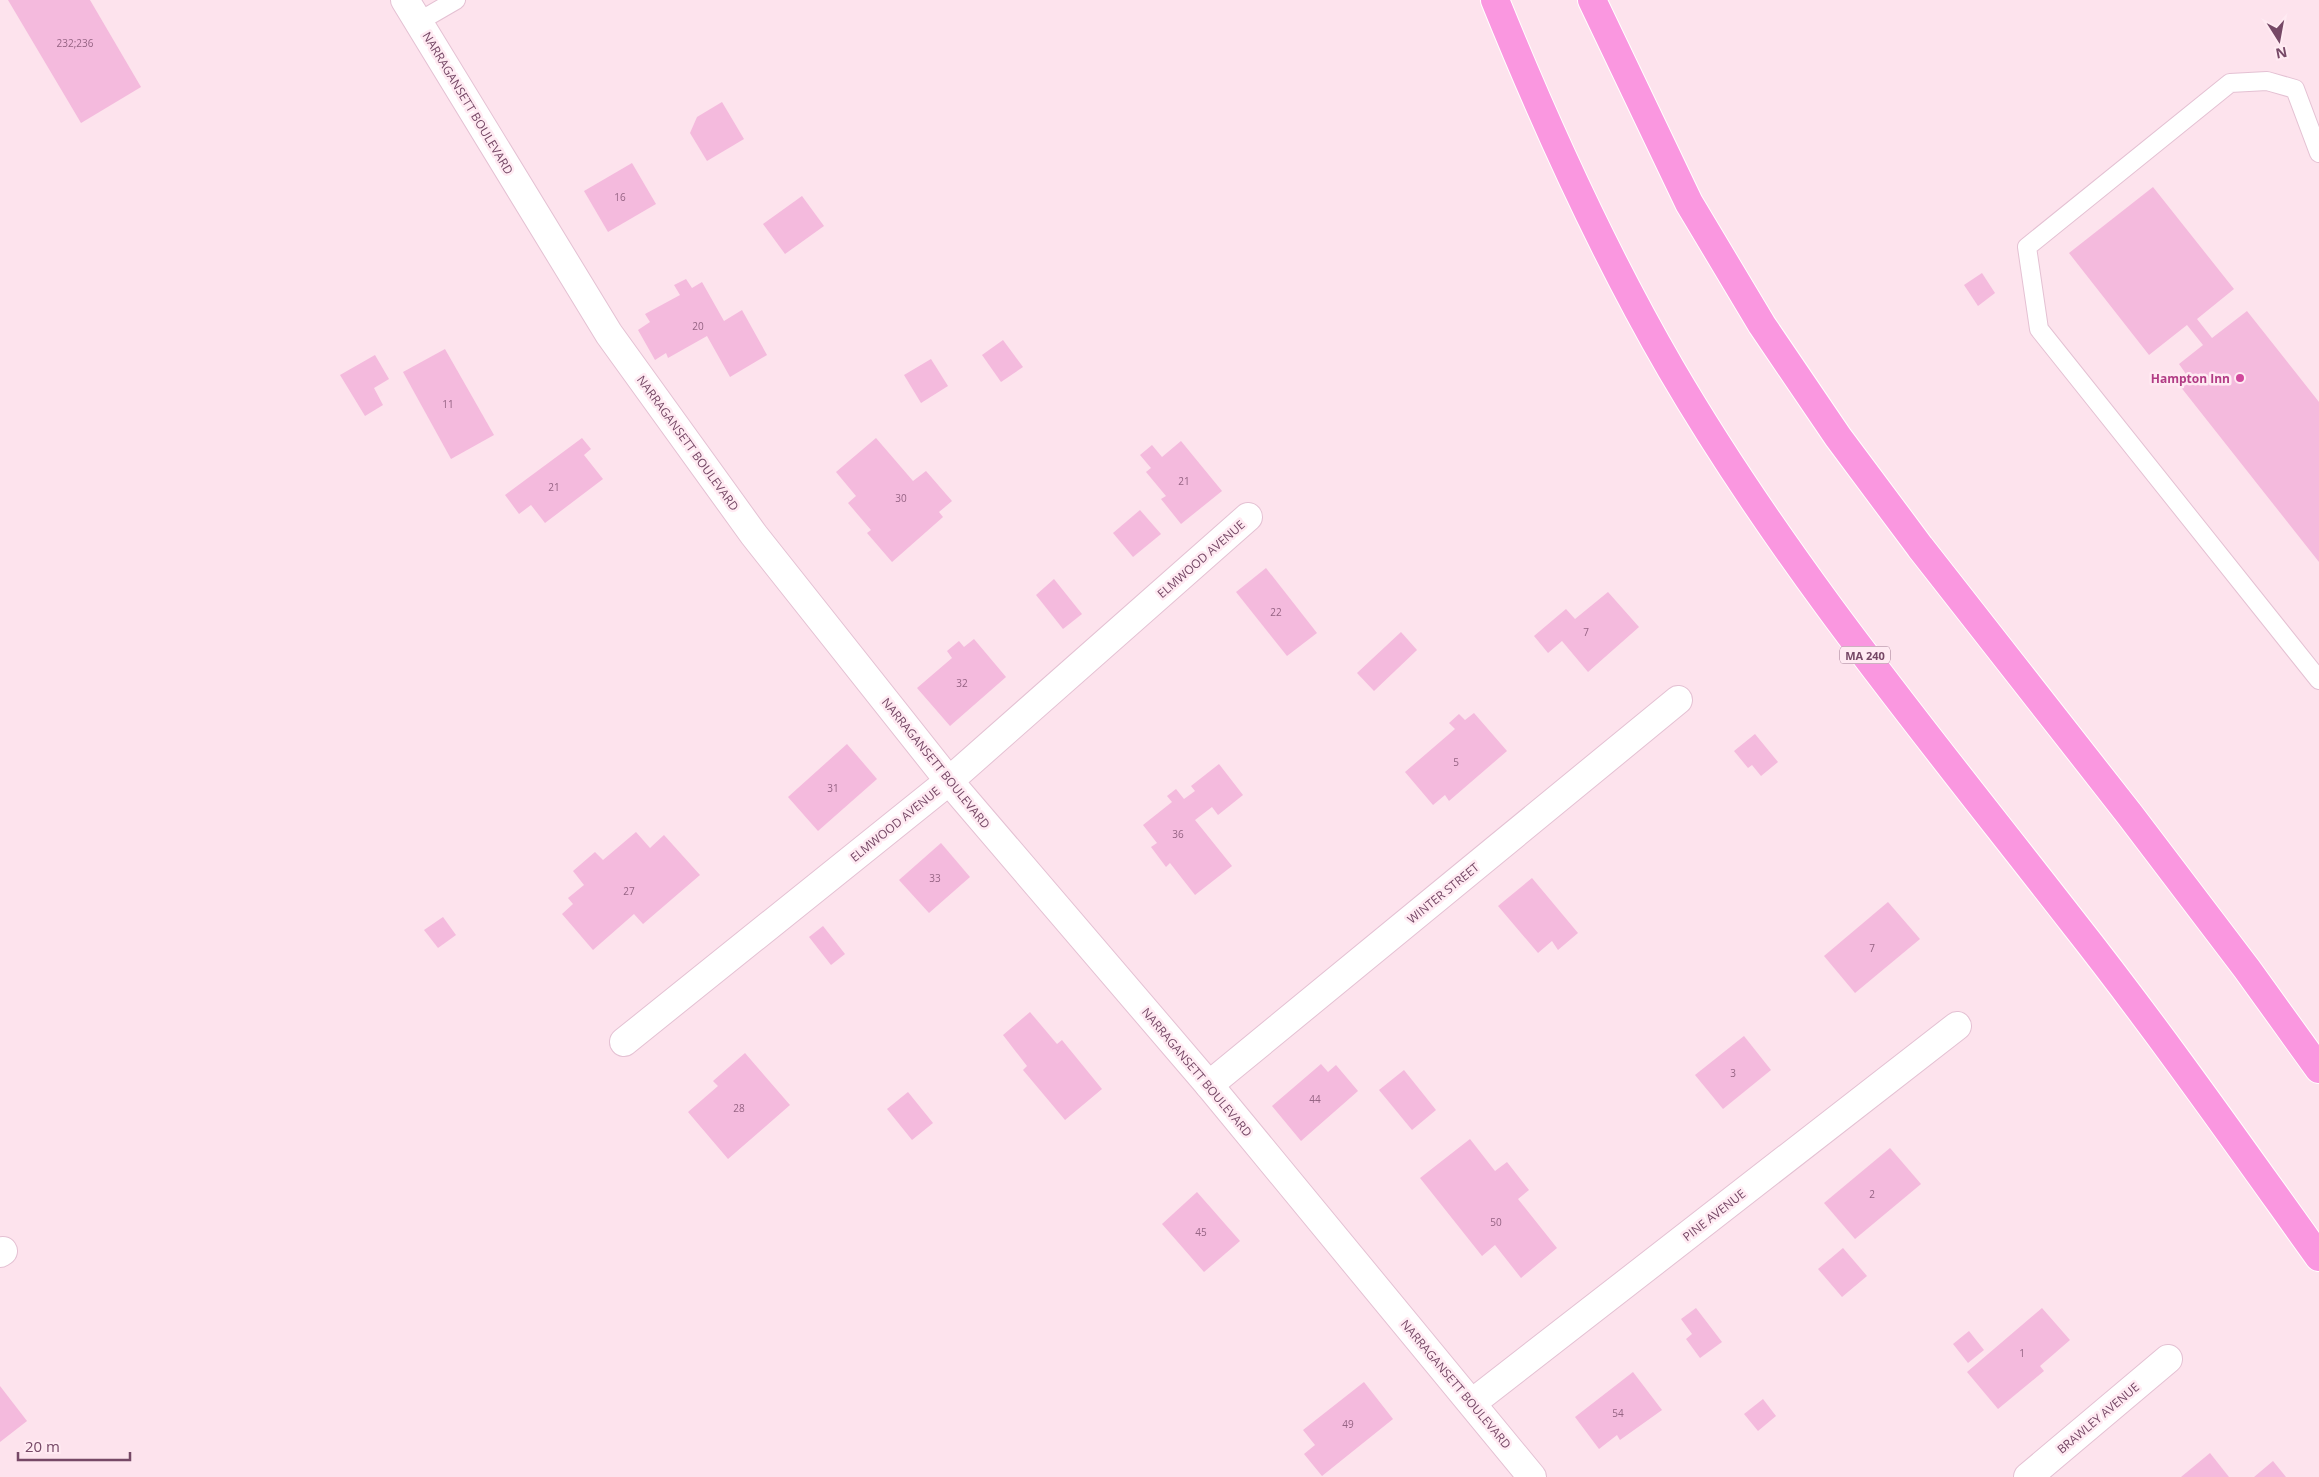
<svg xmlns="http://www.w3.org/2000/svg" width="2319" height="1477" font-family="'Open Sans',sans-serif">
<rect width="100%" height="100%" fill="#fde3ed"/>
<!-- building -->
<g fill="#f4badd">
<polygon points="8,0 90,0 141,87 81,123"/>
<polygon points="722,102 744,139 707,161 690,133 697,117"/>
<polygon points="632,163 656,204 608,232 584,191"/>
<polygon points="2153,187 2234,289 2197,319 2212,338 2247,311 2319,402 2319,562 2176,381 2186,374 2179,364 2203,345 2187,325 2149,355 2069,253"/>
<polygon points="802,196 824,226 785,254 763,224"/>
<polygon points="1982,273 1995,293 1978,306 1964,285"/>
<polygon points="686,279 692,288 702,282 724,321 742,310 767,355 730,377 707,336 668,358 666,353 655,360 638,330 650,322 645,314 680,295 674,285"/>
<polygon points="1003,340 1023,367 1001,382 982,355"/>
<polygon points="445,349 494,435 451,459 403,372"/>
<polygon points="375,355 389,379 374,388 383,405 365,416 340,375"/>
<polygon points="931,359 948,386 921,403 904,375"/>
<polygon points="582,438 591,449 584,455 603,479 545,523 531,505 519,514 505,495"/>
<polygon points="876,438 913,481 926,471 952,501 939,512 943,517 892,562 867,533 871,530 848,503 856,496 836,472"/>
<polygon points="1181,441 1222,491 1181,524 1161,499 1166,496 1146,472 1151,468 1140,455 1152,445 1162,457"/>
<polygon points="1140,510 1161,534 1133,557 1113,533"/>
<polygon points="1266,568 1317,633 1287,656 1236,592"/>
<polygon points="1054,579 1082,614 1063,629 1036,595"/>
<polygon points="1608,592 1639,627 1588,672 1562,641 1548,653 1534,636 1566,609 1575,619"/>
<polygon points="1401,632 1417,650 1374,691 1357,673"/>
<polygon points="974,639 1006,677 950,726 917,688 952,658 947,651 959,641 964,647"/>
<polygon points="1474,713 1507,751 1449,801 1445,795 1433,805 1405,772 1455,729 1449,723 1459,714 1465,720"/>
<polygon points="1755,734 1778,762 1761,776 1752,765 1748,768 1734,751"/>
<polygon points="847,744 877,779 818,831 788,797"/>
<polygon points="1219,764 1243,795 1218,815 1212,807 1195,820 1232,866 1195,895 1170,863 1166,867 1151,847 1157,843 1143,825 1172,802 1167,796 1176,789 1184,799 1195,791 1191,786"/>
<polygon points="636,832 650,848 664,835 700,875 643,924 634,914 593,950 562,914 573,904 568,898 584,885 573,871 595,852 603,860"/>
<polygon points="941,843 970,877 929,913 899,880"/>
<polygon points="1532,878 1578,933 1558,950 1552,941 1538,953 1498,906"/>
<polygon points="1888,902 1920,939 1855,993 1824,956"/>
<polygon points="443,917 456,935 438,948 424,930"/>
<polygon points="823,926 845,954 831,965 809,937"/>
<polygon points="1030,1012 1057,1044 1062,1040 1102,1089 1065,1120 1023,1070 1027,1066 1003,1035"/>
<polygon points="1744,1036 1771,1070 1723,1109 1695,1075"/>
<polygon points="745,1053 790,1105 728,1159 688,1112 718,1086 713,1081"/>
<polygon points="1321,1064 1328,1072 1336,1065 1358,1091 1301,1141 1272,1106"/>
<polygon points="1404,1070 1436,1110 1412,1130 1379,1090"/>
<polygon points="908,1092 933,1123 912,1140 887,1109"/>
<polygon points="1470,1139 1495,1171 1507,1162 1529,1190 1518,1199 1557,1248 1521,1278 1495,1245 1482,1256 1420,1178"/>
<polygon points="1890,1148 1921,1184 1855,1239 1824,1203"/>
<polygon points="1197,1192 1240,1241 1204,1272 1162,1224"/>
<polygon points="1843,1248 1867,1276 1842,1297 1818,1269"/>
<polygon points="1696,1308 1722,1342 1700,1358 1686,1339 1692,1334 1681,1319"/>
<polygon points="2042,1308 2070,1340 2040,1366 2044,1371 1998,1409 1967,1372"/>
<polygon points="1969,1331 1984,1350 1968,1363 1953,1344"/>
<polygon points="1633,1372 1662,1410 1620,1440 1617,1435 1599,1449 1575,1417"/>
<polygon points="1364,1382 1393,1419 1322,1476 1304,1454 1315,1445 1303,1430"/>
<polygon points="0,1386 27,1421 0,1442"/>
<polygon points="1763,1399 1776,1416 1758,1431 1744,1414"/>
<polygon points="2210,1453 2229,1477 2181,1477"/>
<polygon points="2273,1461 2286,1477 2254,1477"/>
</g>
<g fill="none" stroke-linecap="round" stroke-linejoin="round">
<defs>
<g id="lane">
<polyline points="418,22 456,0"/>
<polyline points="2319,153 2295,89 2267,81 2230,83 2027,247 2039,329 2319,680"/>
</g>
<g id="street">
<polyline points="405,0 609,334 754,535 949,781 1209,1085 1532,1477"/>
<polyline points="624,1042 949,781 1248,517"/>
<polyline points="1209,1085 1678,700"/>
<polyline points="0,1253 3,1251"/>
<polyline points="1472,1403 1957,1026"/>
<polyline points="2028,1477 2168,1359"/>
</g>
<g id="highway">
<path d="M1495,0C1546,126 1603,252 1671,369C1786,566 1933,742 2072,921C2158,1030 2238,1144 2319,1257"/>
<polyline points="1592,0 1689,203 1762,325 1838,437 1920,547 2130,815 2247,969 2319,1069"/>
</g>
</defs>
<!-- lane casing -->
<use href="#lane" stroke="#e4c1d3" stroke-width="20"/>
<!-- street casing -->
<use href="#street" stroke="#e4c1d3" stroke-width="30"/>
<!-- highway casing -->
<use href="#highway" stroke="#fff" stroke-width="30"/>
<!-- lane -->
<use href="#lane" stroke="#fff" stroke-width="18"/>
<!-- street -->
<use href="#street" stroke="#fff" stroke-width="28"/>
<!-- highway -->
<use href="#highway" stroke="#fa97e0" stroke-width="28"/>
</g>
<!-- markers -->
<circle fill="#d1479c" stroke="#ffeaf2" stroke-width="2" cx="2240" cy="378" r="5"/>
<g text-anchor="middle" dominant-baseline="central" stroke-width="5" stroke-linejoin="round" paint-order="stroke">
<!-- number labels -->
<g font-size="10" fill="#966484">
<text x="75" y="43">232;236</text>
<text x="620" y="197">16</text>
<text x="698" y="326">20</text>
<text x="448" y="404">11</text>
<text x="1184" y="481">21</text>
<text x="554" y="487">21</text>
<text x="901" y="498">30</text>
<text x="1276" y="612">22</text>
<text x="1586" y="632">7</text>
<text x="962" y="683">32</text>
<text x="1456" y="762">5</text>
<text x="833" y="788">31</text>
<text x="1178" y="834">36</text>
<text x="935" y="878">33</text>
<text x="629" y="891">27</text>
<text x="1872" y="948">7</text>
<text x="1733" y="1073">3</text>
<text x="1315" y="1099">44</text>
<text x="739" y="1108">28</text>
<text x="1872" y="1194">2</text>
<text x="1496" y="1222">50</text>
<text x="1201" y="1232">45</text>
<text x="2022" y="1353">1</text>
<text x="1618" y="1413">54</text>
<text x="1348" y="1424">49</text>
</g>
<!-- shield labels -->
<rect fill="#ffeaf2" stroke="#9f7990" stroke-width="1" x="1840" y="646.5" width="50" height="17" rx="4"/>
<g font-size="11" font-weight="bold" fill="#764866">
<text x="1865" y="655">MA 240</text>
</g>
<!-- street labels -->
<g font-size="12" fill="#764866" stroke="#ffeaf2">
<text transform="translate(468 103) rotate(59)">NARRAGANSETT BOULEVARD</text>
<text transform="translate(688 443) rotate(54)">NARRAGANSETT BOULEVARD</text>
<text transform="translate(1201 559) rotate(-41)">ELMWOOD AVENUE</text>
<text transform="translate(936 763) rotate(51)">NARRAGANSETT BOULEVARD</text>
<text transform="translate(895 824) rotate(-39)">ELMWOOD AVENUE</text>
<text transform="translate(1443 893) rotate(-39)">WINTER STREET</text>
<text transform="translate(1197 1072) rotate(50)">NARRAGANSETT BOULEVARD</text>
<text transform="translate(1714 1215) rotate(-38)">PINE AVENUE</text>
<text transform="translate(1456 1384) rotate(50)">NARRAGANSETT BOULEVARD</text>
<text transform="translate(2098 1418) rotate(-40)">BRAWLEY AVENUE</text>
</g>
<!-- hotel labels -->
<g font-size="12" font-weight="bold" fill="#b23c85" stroke="#ffeaf2" text-anchor="end">
<text x="2230" y="378">Hampton Inn</text>
</g>
</g>
<!-- north arrow -->
<g transform="translate(2279 40) rotate(169)" stroke="#ffeaf2" stroke-width="4" paint-order="stroke">
<path d="M0-4L9 19L0 12L-9 19Z" fill="#764866"/>
<text y="-8" font-size="14" font-weight="bold" text-anchor="middle" fill="#764866">N</text>
</g>
<!-- scale -->
<path d="M18 1452v8h112v-8" fill="none" stroke="#764866" stroke-width="2.5"/>
<text x="25" y="1452" font-size="15" fill="#764866" stroke="#ffeaf2" stroke-width="4" paint-order="stroke">20 m</text>
</svg>
